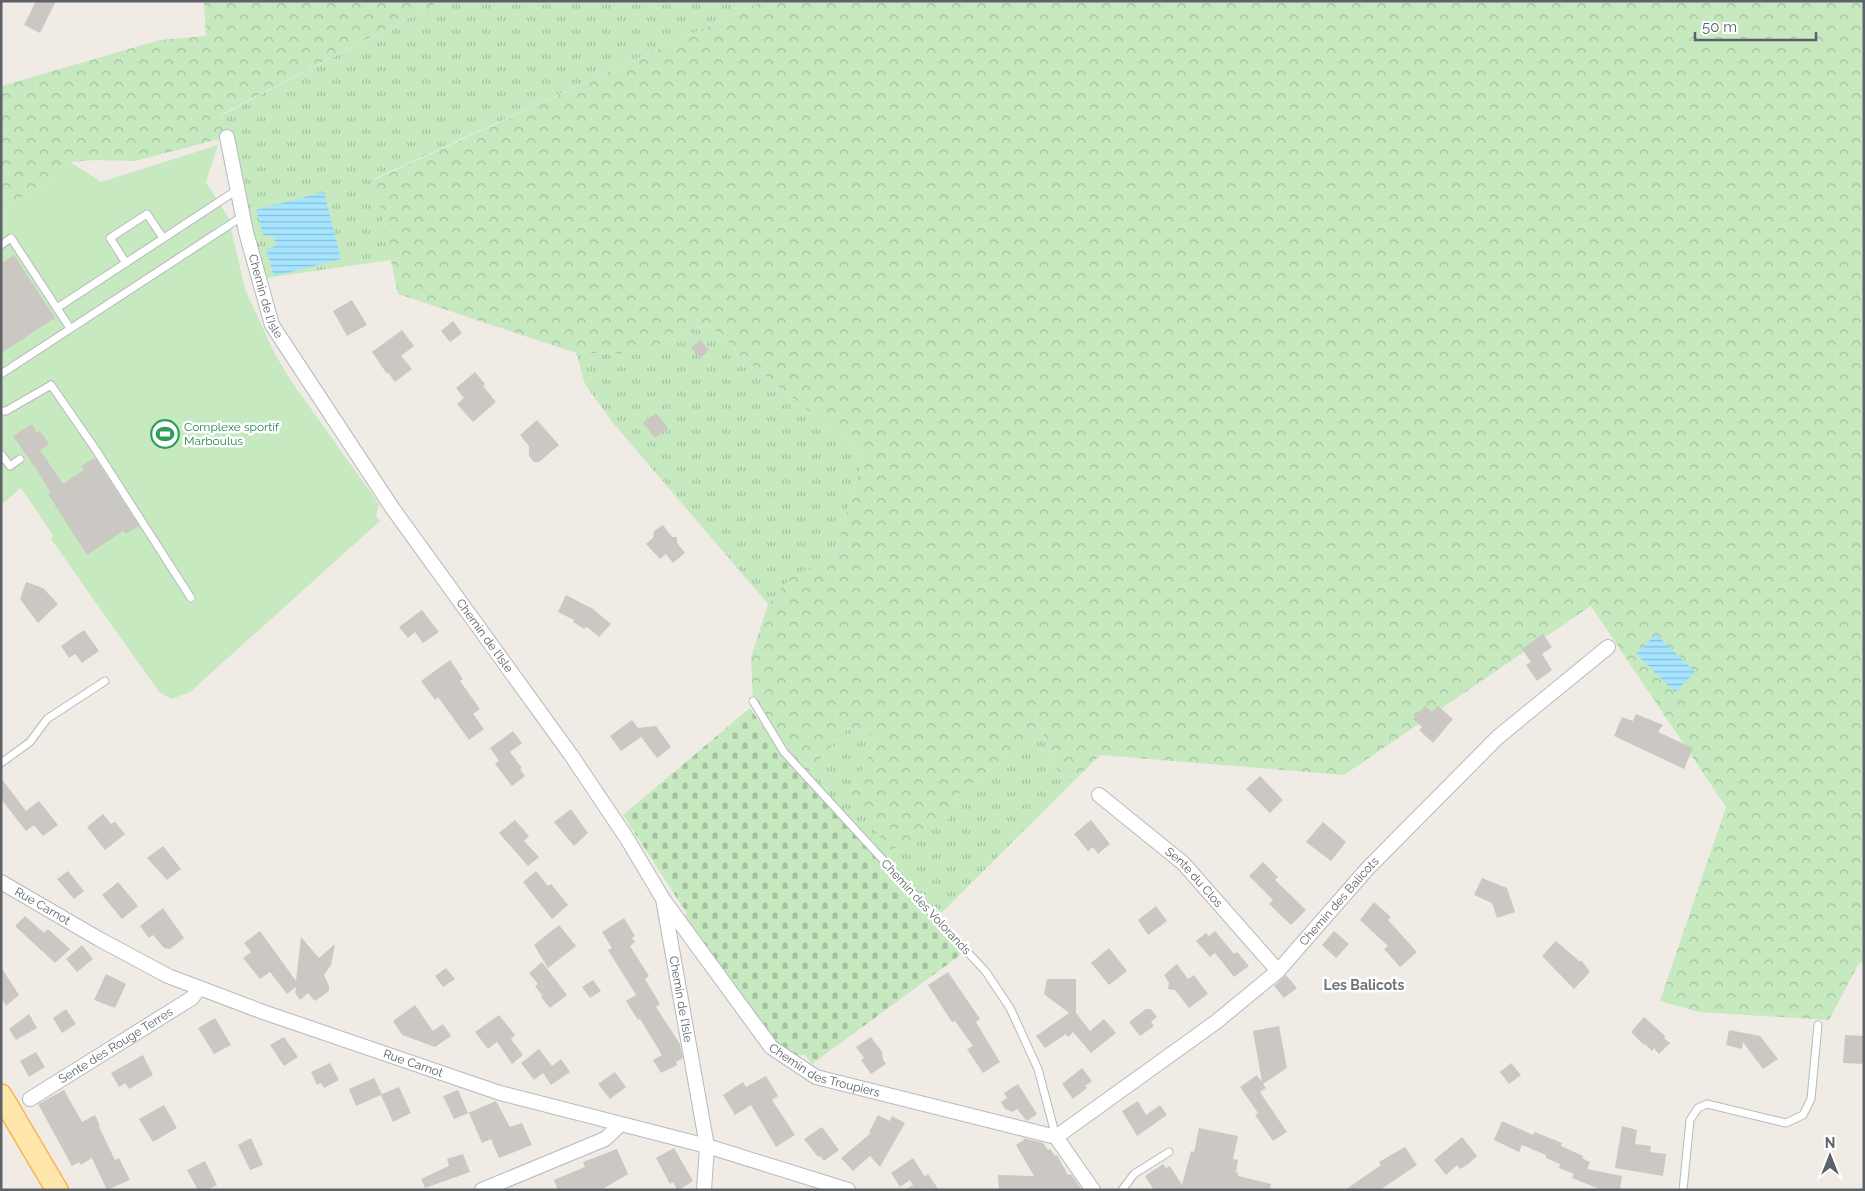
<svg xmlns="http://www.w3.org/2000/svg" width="1865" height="1191" font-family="Raleway,sans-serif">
<defs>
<pattern id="grass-tufts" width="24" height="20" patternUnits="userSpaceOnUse" patternTransform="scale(1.25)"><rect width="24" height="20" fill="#c6e9c0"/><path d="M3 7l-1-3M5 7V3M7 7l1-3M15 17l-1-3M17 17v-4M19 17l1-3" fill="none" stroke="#a4c0a0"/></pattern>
<pattern id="forest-crowns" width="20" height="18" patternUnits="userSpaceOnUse" patternTransform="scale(1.25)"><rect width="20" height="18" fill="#c6e9c0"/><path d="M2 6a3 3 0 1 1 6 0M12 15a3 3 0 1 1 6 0" fill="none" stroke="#a4c0a0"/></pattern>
<pattern id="cemetery-stones" width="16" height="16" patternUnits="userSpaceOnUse" patternTransform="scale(1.25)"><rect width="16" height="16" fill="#c6e9c0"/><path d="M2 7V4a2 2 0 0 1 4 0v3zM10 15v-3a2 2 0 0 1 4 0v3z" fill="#a4c0a0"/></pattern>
<pattern id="water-rules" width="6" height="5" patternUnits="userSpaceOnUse" patternTransform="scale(1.25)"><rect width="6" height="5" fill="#a6e5ff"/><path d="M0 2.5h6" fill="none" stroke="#8abdd2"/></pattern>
</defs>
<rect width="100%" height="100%" fill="#f0ece5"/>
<!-- grass -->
<g fill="url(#grass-tufts)">
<polygon points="441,1 763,1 374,179 391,260 259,279 237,190 222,115"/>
<polygon points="708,324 734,347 737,353 864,455 834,557 793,576 768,604 613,423 585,384 576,353 638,354"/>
<polygon points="1039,724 1057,770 1073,782 936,918 805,776 848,728 878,738 849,794 947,822 959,794 1001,761"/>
</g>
<!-- forest -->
<g fill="url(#forest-crowns)">
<polygon points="204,1 441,1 222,114 227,137 135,161 96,160 70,162 78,167 1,208 1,86 160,40 206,36"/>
<polygon points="763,1 1864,1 1864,964 1859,963 1829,1020 1699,1012 1660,1001 1726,807 1591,606 1344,775 1100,755 1073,782 1057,770 1039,724 1001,761 959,794 947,822 906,844 889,850 849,794 878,738 848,728 805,776 788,757 753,701 751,657 768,604 792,576 834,557 864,455 737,353 734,347 708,324 638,354 576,353 398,294 374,180"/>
</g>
<!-- cemetery -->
<path fill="url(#cemetery-stones)" d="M750,708L784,758L963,953L812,1064L804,1054C793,1059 786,1051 777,1045L685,920L686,912L623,815Z"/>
<!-- pitch -->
<polygon fill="#c6e9c0" points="218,145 206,182 230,220 231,229 245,289 275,354 291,381 379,504 376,516 380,521 190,692 172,699 159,692 51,539 53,535 21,488 1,505 1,208 78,167 101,182"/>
<!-- water -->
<g fill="url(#water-rules)">
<polygon points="324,192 341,259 274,276 266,249 276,246 274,237 263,235 256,210"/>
<polygon points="1656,634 1695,672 1675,692 1636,654"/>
</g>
<!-- building -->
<g fill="#cbc7c2">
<polygon points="36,1 56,1 40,33 24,25"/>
<polygon points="14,255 55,318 1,353 1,264"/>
<polygon points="352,300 367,325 347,336 333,311"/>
<polygon points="453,321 462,333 450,342 441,331"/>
<polygon points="402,330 414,346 401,356 412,369 395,382 388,372 387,374 372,352"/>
<polygon points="700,340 709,350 700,358 691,348"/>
<polygon points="475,372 485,384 483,386 496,402 473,422 457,404 464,398 456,388"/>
<polygon points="656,413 668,428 655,438 643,423"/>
<polygon points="537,420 559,445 539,462 534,462 529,456 529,446 520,435"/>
<polygon points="32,424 37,433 40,431 49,444 40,450 63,484 84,470 81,466 95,458 139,526 126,534 123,531 87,555 48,494 50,492 39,473 13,436"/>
<polygon points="663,525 672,537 677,537 677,543 685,553 673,563 666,554 660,559 646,544 653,538 654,531"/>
<polygon points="26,582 43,588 58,604 38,623 20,599"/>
<polygon points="566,595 593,609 611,624 599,637 587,627 584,629 573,622 574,620 558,612"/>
<polygon points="422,610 439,632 423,643 415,632 408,638 399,627"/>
<polygon points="84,630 99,651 82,663 75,654 69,658 61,646"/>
<polygon points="1543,634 1552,647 1542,654 1552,670 1537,681 1526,665 1531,662 1522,649"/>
<polygon points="450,660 463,679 460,681 480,709 473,714 484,729 469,740 438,697 435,700 421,681"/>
<polygon points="1425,706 1432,712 1438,706 1453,719 1433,743 1419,730 1422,727 1413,719"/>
<polygon points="1636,714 1663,725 1658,732 1693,748 1684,769 1614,736 1622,717 1633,721"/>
<polygon points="632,720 638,728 656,726 671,747 657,758 641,737 621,751 610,736"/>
<polygon points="513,731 522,743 510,752 522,768 520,769 525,776 512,786 495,764 499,761 490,748"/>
<polygon points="1260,776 1283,800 1270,813 1246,789"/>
<polygon points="1,778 26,811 39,801 58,825 43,836 34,825 26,831 1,799"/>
<polygon points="571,809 588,833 574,846 554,822"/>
<polygon points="103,814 111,824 115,822 125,834 105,850 87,827"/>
<polygon points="515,820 529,836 524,841 539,857 528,866 499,833"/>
<polygon points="1091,820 1110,844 1098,854 1093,847 1088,851 1074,834"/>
<polygon points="1323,822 1346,842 1331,861 1306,842"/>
<polygon points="163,846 181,869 167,880 147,858"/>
<polygon points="1263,862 1278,877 1275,880 1306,910 1291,925 1269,904 1273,900 1249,876"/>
<polygon points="68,871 84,891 74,899 57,879"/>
<polygon points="536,871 548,886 551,884 568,905 552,919 523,882"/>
<polygon points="1482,878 1507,888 1515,912 1497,918 1492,903 1474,895"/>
<polygon points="118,882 138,906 122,919 102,895"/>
<polygon points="1374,902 1391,917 1388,920 1417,952 1400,967 1384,949 1388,946 1360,920"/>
<polygon points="1156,906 1167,921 1148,935 1138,920"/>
<polygon points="163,908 184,938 170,949 164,948 153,935 149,938 140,926"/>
<polygon points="25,916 44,933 48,929 70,949 55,963 15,926"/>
<polygon points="624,918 635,936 632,938 635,942 630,946 649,976 645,979 660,1004 656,1007 680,1044 683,1058 676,1062 677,1065 661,1073 653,1060 662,1055 640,1019 638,1020 626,1001 636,995 608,950 612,948 602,932"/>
<polygon points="559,925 576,946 548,968 534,945"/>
<polygon points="260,931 296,981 301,937 319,958 335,944 331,965 324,975 329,986 329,991 315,1001 308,993 300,1000 295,993 296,987 287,994 270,972 260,979 243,958 251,952 244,943"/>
<polygon points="1215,931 1234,954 1237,952 1249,966 1234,977 1215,953 1210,957 1196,941 1206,933 1209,936"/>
<polygon points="1334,931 1349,944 1336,958 1322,945"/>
<polygon points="1556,941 1579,961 1582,961 1590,972 1574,989 1542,956"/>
<polygon points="82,945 93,959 77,972 66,959"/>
<polygon points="1109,948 1127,971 1109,985 1091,963"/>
<polygon points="542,962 567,995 550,1008 541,997 542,995 535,986 538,984 529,973"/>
<polygon points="1177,964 1188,979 1194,975 1208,994 1189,1008 1175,990 1168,989 1169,983 1164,975"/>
<polygon points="1,967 19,995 6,1006 1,997"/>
<polygon points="446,968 455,979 443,987 435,976"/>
<polygon points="948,972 980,1019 976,1022 1000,1062 983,1073 967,1049 973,1046 955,1021 952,1022 928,985"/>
<polygon points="106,974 126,984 115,1008 94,1000"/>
<polygon points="1286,975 1297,988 1284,998 1274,986"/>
<polygon points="1047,979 1076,979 1076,1013 1090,1031 1104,1019 1116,1033 1091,1053 1073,1032 1068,1037 1066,1034 1045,1048 1036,1036 1069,1013 1044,994"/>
<polygon points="593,980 601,991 590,998 582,987"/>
<polygon points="415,1005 433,1031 443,1024 451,1036 435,1047 402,1035 393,1021"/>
<polygon points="66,1009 76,1024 62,1033 53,1018"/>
<polygon points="1146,1009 1151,1009 1157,1017 1151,1022 1154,1026 1140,1036 1129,1022"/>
<polygon points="29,1014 37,1028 16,1040 9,1029"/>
<polygon points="499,1015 515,1035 511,1039 523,1055 512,1064 497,1042 488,1049 475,1032"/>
<polygon points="1644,1017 1665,1036 1664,1038 1670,1043 1659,1054 1654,1048 1652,1051 1645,1044 1644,1045 1631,1032"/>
<polygon points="215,1018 231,1045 214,1054 198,1028"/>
<polygon points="1279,1026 1287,1068 1263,1084 1266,1088 1260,1092 1287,1132 1273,1141 1255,1115 1258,1113 1240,1087 1257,1075 1262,1082 1253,1031"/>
<polygon points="1729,1030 1760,1036 1778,1059 1763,1069 1743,1042 1742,1049 1726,1045"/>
<polygon points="1845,1035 1864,1036 1864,1064 1843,1063"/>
<polygon points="284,1037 298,1057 284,1066 270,1045"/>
<polygon points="871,1037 882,1052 883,1059 886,1064 871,1074 861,1060 864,1058 856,1047"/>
<polygon points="539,1049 552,1066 561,1059 570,1072 551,1085 543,1073 534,1080 521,1063"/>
<polygon points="36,1052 45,1067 29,1077 20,1061"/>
<polygon points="143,1055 153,1075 129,1089 125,1083 119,1087 111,1073"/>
<polygon points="330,1063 339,1080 324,1088 321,1083 317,1085 311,1072"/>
<polygon points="1511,1063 1521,1075 1509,1084 1500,1072"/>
<polygon points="1082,1068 1092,1081 1085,1086 1087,1088 1073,1099 1062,1084"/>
<polygon points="615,1072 626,1087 610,1099 598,1084"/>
<polygon points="766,1076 778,1096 772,1100 795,1135 776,1147 751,1105 735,1115 723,1095 743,1082 746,1087"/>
<polygon points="374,1078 382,1094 399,1087 411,1113 393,1122 381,1095 356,1106 349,1089"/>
<polygon points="1018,1084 1037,1114 1027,1121 1017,1109 1013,1112 1005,1109 1001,1102 1007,1098 1004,1093"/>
<polygon points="64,1090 82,1122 95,1115 100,1126 99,1127 115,1160 119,1158 130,1180 107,1190 92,1158 81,1165 79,1162 72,1166 38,1104"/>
<polygon points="458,1090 468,1113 496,1101 510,1127 522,1123 532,1145 499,1158 491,1139 482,1143 469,1113 454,1119 443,1096"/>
<polygon points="1138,1101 1146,1115 1160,1105 1167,1115 1137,1136 1122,1111"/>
<polygon points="164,1105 177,1128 153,1142 139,1119"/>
<polygon points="878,1115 890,1121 892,1116 905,1123 880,1167 870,1156 853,1171 841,1158 871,1133 869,1132"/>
<polygon points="1502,1121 1533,1135 1535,1132 1562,1143 1561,1146 1583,1156 1582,1158 1590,1162 1587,1169 1622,1176 1620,1190 1602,1190 1572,1178 1574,1174 1559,1168 1560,1164 1546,1158 1546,1155 1522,1145 1519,1152 1494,1140"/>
<polygon points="1622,1126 1637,1130 1635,1144 1651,1146 1650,1152 1666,1154 1663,1176 1615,1168"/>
<polygon points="822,1127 839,1150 824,1161 820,1156 818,1157 804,1139"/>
<polygon points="1199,1128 1238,1136 1233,1159 1238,1160 1236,1172 1238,1173 1238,1176 1271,1184 1270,1190 1154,1190 1145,1176 1163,1164 1166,1168 1170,1166 1182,1185 1191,1151 1194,1152"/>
<polygon points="1462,1137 1477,1156 1467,1165 1460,1169 1457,1165 1446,1175 1434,1160"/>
<polygon points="251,1138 263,1165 250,1170 238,1145"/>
<polygon points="1023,1138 1043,1143 1048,1150 1050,1149 1055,1156 1057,1155 1068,1175 1071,1174 1082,1190 999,1190 998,1175 1034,1176 1016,1145 1024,1140"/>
<polygon points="1405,1147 1417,1165 1380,1190 1345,1190 1381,1165 1379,1162"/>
<polygon points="674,1148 693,1181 679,1190 677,1190 673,1182 670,1184 656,1158"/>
<polygon points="617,1149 628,1174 601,1190 558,1190 554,1180 585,1167 583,1162"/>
<polygon points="463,1154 470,1172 425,1188 421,1179 449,1166 447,1159"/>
<polygon points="913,1158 925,1177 928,1174 939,1190 905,1190 913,1185 910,1180 900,1187 891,1173"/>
<polygon points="205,1161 217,1185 207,1190 198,1190 187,1170"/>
</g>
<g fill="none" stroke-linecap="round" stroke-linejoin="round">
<defs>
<g id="service">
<polyline points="1,245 11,238 70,328"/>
<polyline points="126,263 110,238 147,214 163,238"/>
<polyline points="57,308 237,190"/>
<polyline points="1,374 243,216"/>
<polyline points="1,411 6,411 51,385 96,450 191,598"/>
<polyline points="1,454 10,466 20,459"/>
<polyline points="753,701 784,752 986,972 1010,1008 1038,1069 1056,1137"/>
<polyline points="1,763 30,742 47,719 105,681"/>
<polyline points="1122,1190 1134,1174 1169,1152"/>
<polyline points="1683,1190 1690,1120 1698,1108 1707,1104 1786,1123 1803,1115 1811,1099 1818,1025"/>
</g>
<g id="minor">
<path id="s1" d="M227,137L246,232L272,325L393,509L571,755L626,837L663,899L707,1146L704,1190"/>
<path id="s2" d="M1099,795L1183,863L1278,971"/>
<path id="s3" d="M1,882L99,939L168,976L263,1012L500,1093L707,1146L848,1190"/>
<path id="s4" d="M665,902L771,1047L816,1077L1056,1137"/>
<path id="s5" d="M30,1099L192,998L199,988"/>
<path id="s6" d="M1056,1137L1216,1022L1278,971L1368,868L1498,737L1608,647"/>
<polyline points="1056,1137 1093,1190"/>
<polyline points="482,1190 605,1139 620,1125"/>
</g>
<polyline id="primary" points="1,1095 57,1190"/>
</defs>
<!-- service casing -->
<use href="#service" stroke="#b6b9bd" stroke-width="9"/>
<!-- minor casing -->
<use href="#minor" stroke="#b6b9bd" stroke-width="16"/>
<!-- primary casing -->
<use href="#primary" stroke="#f9b555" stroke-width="24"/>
<!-- service -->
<use href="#service" stroke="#fff" stroke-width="7"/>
<!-- minor -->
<use href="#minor" stroke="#fff" stroke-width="14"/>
<!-- primary -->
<use href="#primary" stroke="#ffe6ab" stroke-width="21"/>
</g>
<!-- icons -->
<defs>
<symbol id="stadium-ring" viewBox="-11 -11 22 22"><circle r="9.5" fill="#fff" stroke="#2e9e5b" stroke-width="1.5"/><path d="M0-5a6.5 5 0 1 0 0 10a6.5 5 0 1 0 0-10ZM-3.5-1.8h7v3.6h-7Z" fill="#2e9e5b"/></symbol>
</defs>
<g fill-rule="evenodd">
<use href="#stadium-ring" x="149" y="418" width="32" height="32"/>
</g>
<g text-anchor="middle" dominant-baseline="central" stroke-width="5" stroke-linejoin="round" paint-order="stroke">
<!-- street labels -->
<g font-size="12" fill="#5d6267" stroke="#fff">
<text stroke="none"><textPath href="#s1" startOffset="164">Chemin de l’Isle</textPath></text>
<text stroke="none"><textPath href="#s1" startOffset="570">Chemin de l’Isle</textPath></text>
<text stroke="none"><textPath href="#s2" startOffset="126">Sente du Clos</textPath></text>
<text stroke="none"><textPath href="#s6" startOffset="370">Chemin des Balicots</textPath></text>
<text stroke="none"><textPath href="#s3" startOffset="48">Rue Carnot</textPath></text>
<text transform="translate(926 907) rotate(47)">Chemin des Volorands</text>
<text stroke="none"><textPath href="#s1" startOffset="990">Chemin de l’Isle</textPath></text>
<text stroke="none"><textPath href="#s5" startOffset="101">Sente des Rouge Terres</textPath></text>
<text stroke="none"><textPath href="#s3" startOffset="452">Rue Carnot</textPath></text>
<text stroke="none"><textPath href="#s4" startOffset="239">Chemin des Troupiers</textPath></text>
</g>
<!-- leisure labels -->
<g font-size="12" fill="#27864d" stroke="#fff" text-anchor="start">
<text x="184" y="427">Complexe sportif<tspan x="184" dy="14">Marboulus</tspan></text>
</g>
<!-- neighbourhood labels -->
<g font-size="14" font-weight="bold" fill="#6e7579" stroke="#fff">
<text x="1364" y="985">Les Balicots</text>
</g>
</g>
<!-- border -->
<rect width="1865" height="1191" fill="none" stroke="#5d6267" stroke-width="5"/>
<!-- north arrow -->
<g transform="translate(1830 1156)" stroke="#ffffff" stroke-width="4" paint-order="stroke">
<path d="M0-4L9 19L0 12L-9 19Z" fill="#5d6267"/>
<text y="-8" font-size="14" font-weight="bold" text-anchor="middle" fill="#5d6267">N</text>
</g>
<!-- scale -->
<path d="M1695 32v8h121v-8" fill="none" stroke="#5d6267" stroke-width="2.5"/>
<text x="1702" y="32" font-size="15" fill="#5d6267" stroke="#ffffff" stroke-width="4" paint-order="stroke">50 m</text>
</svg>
